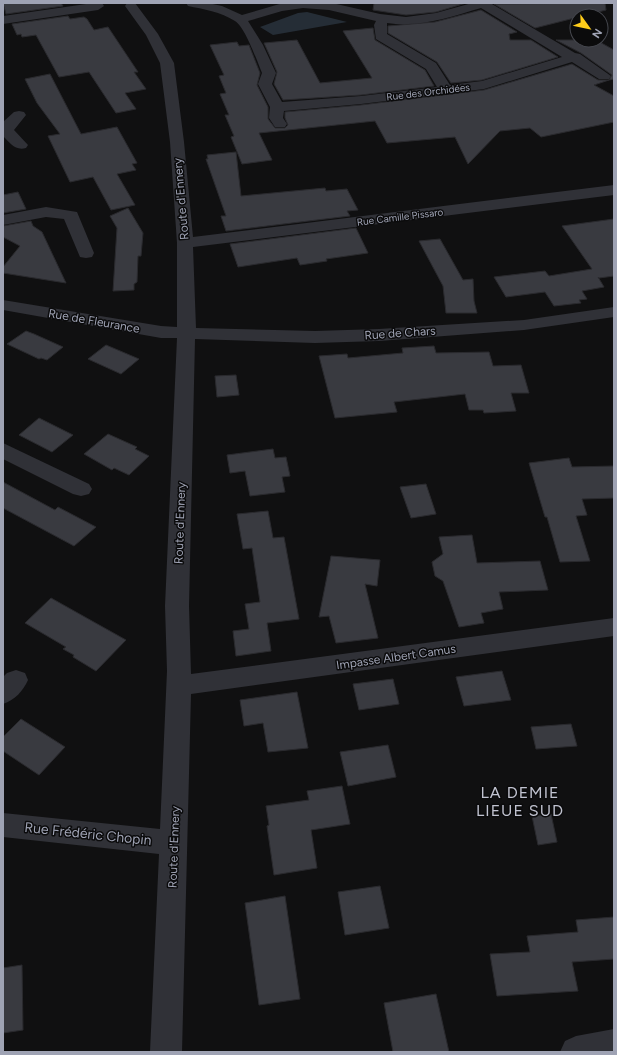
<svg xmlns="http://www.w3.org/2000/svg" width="617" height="1055" font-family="Figtree,sans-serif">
<rect width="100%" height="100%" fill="#101011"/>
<!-- water -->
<polygon fill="#252d36" points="307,12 347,22 273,35 260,27 298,13"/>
<!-- building -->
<g fill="#393a40" stroke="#2a2a2e">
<polygon points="3,3 61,3 63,6 6,14"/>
<polygon points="374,3 466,3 436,12 406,15 373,10"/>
<polygon points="605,3 606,10 535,28 494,4"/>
<polygon points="481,10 517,32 509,34 510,40 531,40 558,57 482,80 451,83 437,62 388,33 388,26 435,22"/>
<polygon points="68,16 70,19 84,17 87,19 94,30 108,27 138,72 134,72 146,89 125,93 136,109 116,113 89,72 59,77 36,35 22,37 21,34 17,35 12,24"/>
<polygon points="373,28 375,40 425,70 434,86 361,95 283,100 274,84 277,72 264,43 297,40 320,83 372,78 343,31"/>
<polygon points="556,40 596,40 614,50 614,79 609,80 612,75 581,53"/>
<polygon points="237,42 239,46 249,45 260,73 257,85 268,107 268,119 275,128 285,128 288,125 285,118 285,112 361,105 484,90 572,64 598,80 609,80 594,85 614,96 614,122 541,137 530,128 500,131 468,164 455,137 387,143 375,121 259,133 272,160 242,164 231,137 234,136 225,115 229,115 220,94 226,93 219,76 224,75 210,45"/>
<polygon points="50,74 81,134 117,127 137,163 132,164 136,170 117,174 135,205 111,210 93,177 70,182 48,136 60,134 37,103 25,79"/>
<polygon points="236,152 241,196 325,188 326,191 347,189 358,210 347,211 350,216 226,231 221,216 226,216 206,159 208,159 207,155"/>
<polygon points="18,192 26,209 3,213 3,195"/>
<polygon points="128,208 143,233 141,256 138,256 137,282 134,284 134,290 113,291 117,228 110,216"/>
<polygon points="614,219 614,276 599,278 598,277 604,287 582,291 587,299 579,300 581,303 554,306 545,292 506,297 494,277 545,271 549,276 592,269 562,226"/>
<polygon points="31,221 33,226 42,232 66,283 3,273 3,267 20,246 3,237 3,226"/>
<polygon points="356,228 368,253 326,259 327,261 300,265 297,258 238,267 230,244"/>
<polygon points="440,239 463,280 473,279 474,301 477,313 446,313 443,286 419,241"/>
<polygon points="26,331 34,334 63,347 47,360 41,358 39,359 7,344"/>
<polygon points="106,345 139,359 121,374 88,359"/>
<polygon points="434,346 436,353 489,352 493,366 521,365 529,393 511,393 516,411 484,413 483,410 469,410 465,394 394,402 397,412 335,418 319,356 347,354 348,358 403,353 402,348"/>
<polygon points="236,375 239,395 217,397 215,376"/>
<polygon points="39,418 73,435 52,452 19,435"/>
<polygon points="108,434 137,447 135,449 149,456 129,475 114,468 112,470 84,454"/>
<polygon points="273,449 275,458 286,457 290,476 282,477 285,492 250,496 245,471 230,473 227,455"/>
<polygon points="569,458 572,467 614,466 614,498 582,499 587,515 576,516 590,561 560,562 547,517 545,517 529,463"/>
<polygon points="3,482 55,510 58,507 96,527 74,546 3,508"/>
<polygon points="426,484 436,514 411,518 400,487"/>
<polygon points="268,511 273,538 284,537 299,619 267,623 271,651 236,656 233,631 249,629 245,604 260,602 252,548 243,549 237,514"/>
<polygon points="472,535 477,563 540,561 548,590 499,592 503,609 481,613 484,623 459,627 443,581 435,576 432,562 443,554 439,537"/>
<polygon points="331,556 380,560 377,586 365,584 378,638 336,643 329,616 319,617"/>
<polygon points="51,598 92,621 126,640 96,671 73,657 74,655 63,649 66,647 25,623"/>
<polygon points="502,671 511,700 464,706 456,677"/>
<polygon points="393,679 399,704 359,710 353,684"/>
<polygon points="297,692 308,748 268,752 263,723 244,726 240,700"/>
<polygon points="21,719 65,747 39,775 3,751 3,737"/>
<polygon points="571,724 577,746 536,749 531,727"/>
<polygon points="388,745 396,777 348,786 340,752"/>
<polygon points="342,786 350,824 311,830 317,868 274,875 267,826 269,825 266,806 309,800 307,791"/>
<polygon points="551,814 557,842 538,845 532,816"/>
<polygon points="380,886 389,928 345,935 338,892"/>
<polygon points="285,896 300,999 259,1005 245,903"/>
<polygon points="614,917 614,959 572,962 578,991 497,996 490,954 530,952 527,936 578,932 576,920"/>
<polygon points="22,965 23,1030 3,1033 3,968"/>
<polygon points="436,994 449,1052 393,1052 384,1003"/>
</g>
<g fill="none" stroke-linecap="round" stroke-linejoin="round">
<!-- minor -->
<g fill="#303137" fill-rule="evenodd">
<polygon points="93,3 102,3 104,6 98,10 3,24 3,16"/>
<polygon points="127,3 135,3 158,34 174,63 184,142 193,237 614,185 614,195 193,247 196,328 315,331 379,329 524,320 614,307 614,317 524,330 379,341 315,343 195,339 189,606 191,674 614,618 614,636 191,694 182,1052 150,1052 159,854 3,837 3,813 160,829 167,671 165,606 177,338 161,338 3,310 3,300 161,326 177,327 177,243 170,142 160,63 146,35 125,6"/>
<path d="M186,3H208L222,6L242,15L283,3H332L380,14L406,17L436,13L472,3H493L492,4L575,53L580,54L611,76L609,79H599L572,62L484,89L361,104L284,111L283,118L287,124L285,127H275L269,118L270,107L258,84L262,73C257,61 245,27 235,21C221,12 203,9 188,6ZM303,8L329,10L376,21L374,25L376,39L426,69L437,87L361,96L282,102L272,84L276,73L263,45L248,21L282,11ZM481,8L562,57L482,81L450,85L436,63L387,34V23C420,28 450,17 481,8Z"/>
<path d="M19,111L24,112L26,115L14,130L28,145L26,148C15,151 10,143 3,136V122L14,112Z"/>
<polygon points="46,207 77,212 94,253 92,257 86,258 80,257 64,219 46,217 3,225 3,215"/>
<polygon points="3,443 89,484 92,489 89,494 81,496 73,494 3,459"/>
<path d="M16,670L25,673L28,680C23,691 15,700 3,704V677L7,673Z"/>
<polygon points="614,1029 614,1052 560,1052 565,1041 576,1036"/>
</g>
</g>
<g text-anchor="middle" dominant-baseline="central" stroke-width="3" stroke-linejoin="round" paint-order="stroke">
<!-- far-street labels -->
<g font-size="10" fill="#9fa3b4" stroke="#0b0b0c">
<text transform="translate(428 92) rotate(-7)">Rue des Orchidées</text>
<text transform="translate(400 217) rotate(-7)">Rue Camille Pissaro</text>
</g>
<!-- street labels -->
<g font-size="12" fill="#9fa3b4" stroke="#0b0b0c">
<text transform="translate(181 199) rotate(-95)">Route d'Ennery</text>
<text transform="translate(94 321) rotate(10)">Rue de Fleurance</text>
<text transform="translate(400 333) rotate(-4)">Rue de Chars</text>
<text transform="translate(180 523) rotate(-88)">Route d'Ennery</text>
<text transform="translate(396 657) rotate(-8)">Impasse Albert Camus</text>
<text transform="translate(174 847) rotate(-88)">Route d'Ennery</text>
</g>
<!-- near-street labels -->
<g font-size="14" fill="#9fa3b4" stroke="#0b0b0c">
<text transform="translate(88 834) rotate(6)">Rue Frédéric Chopin</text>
</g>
<!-- near-neighbourhood labels -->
<g font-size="16" letter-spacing="1" fill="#c1c3d0" stroke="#0b0b0c">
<text x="520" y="792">LA DEMIE<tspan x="520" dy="18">LIEUE SUD</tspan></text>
</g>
</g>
<!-- border -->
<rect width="617" height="1055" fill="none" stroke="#9fa3b4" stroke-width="8"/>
<!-- north arrow -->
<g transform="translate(589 28) rotate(123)"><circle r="19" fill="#0b0b0c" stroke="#46484f"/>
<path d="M0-3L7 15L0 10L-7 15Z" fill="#ffcd1a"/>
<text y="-6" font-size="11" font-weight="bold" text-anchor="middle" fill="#9fa3b4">N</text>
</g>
</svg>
